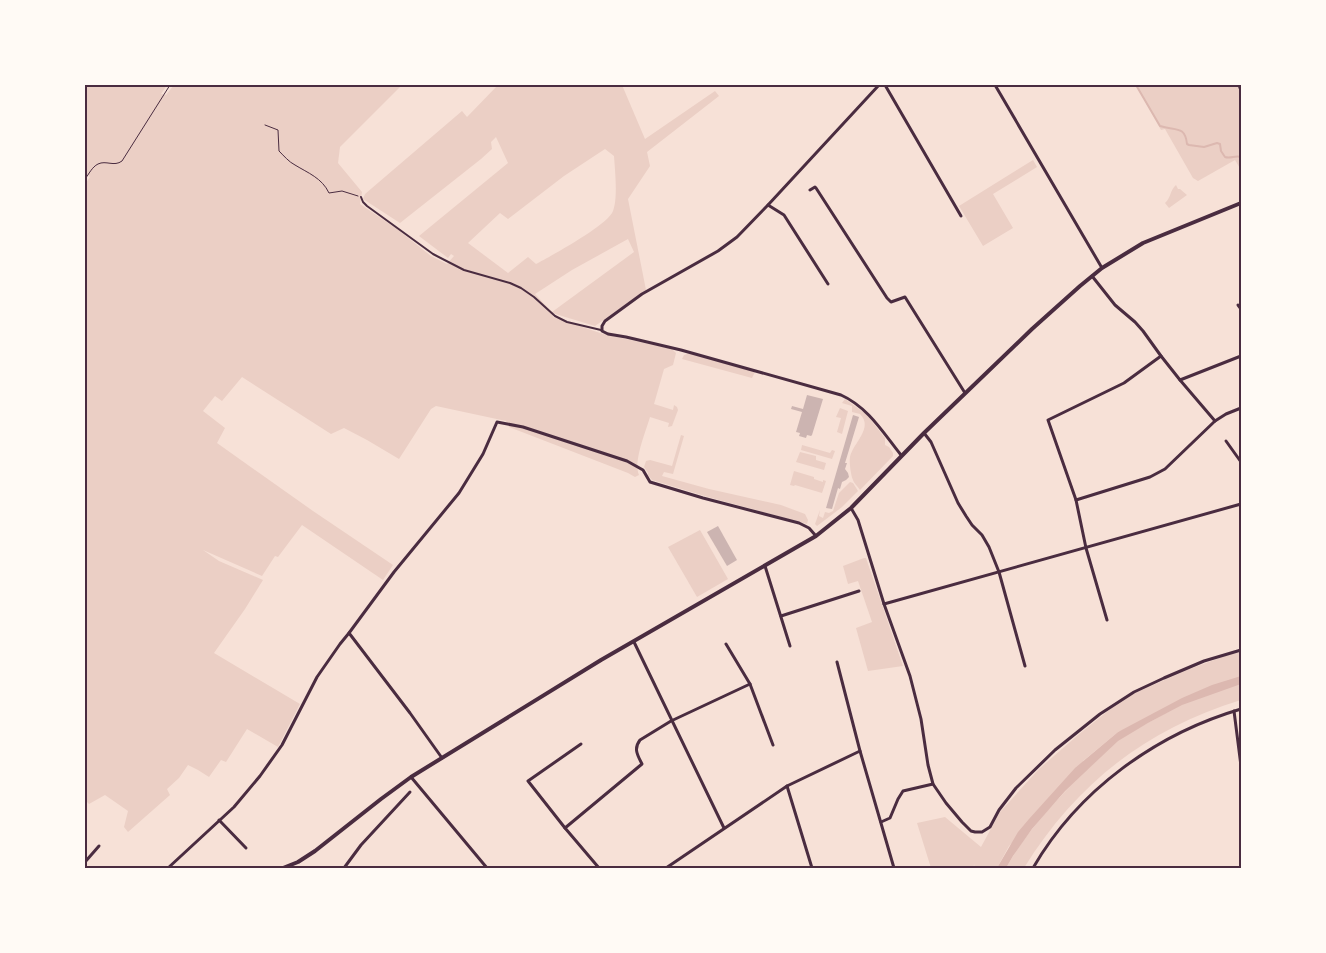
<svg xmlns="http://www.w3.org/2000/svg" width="1326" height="953" font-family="'Source Sans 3',sans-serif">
<rect width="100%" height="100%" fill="#f7e1d7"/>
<!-- green -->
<g fill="#ebcfc5" fill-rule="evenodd">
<path d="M85,85H167L161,94L166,95L174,85H402L340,147L338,163L362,192L360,204L397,229L431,256L447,264L454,256L451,254L448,258L419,236L508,163L496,137L491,142L492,149L481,159L400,223L363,199L365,194L462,111L467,117L498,85H622L645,139L715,91L719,96L647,152L650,166L628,199L646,290L595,326L552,313L553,317L603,334L672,349L676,353L673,365L664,369L654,404L673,410L674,405L677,407L678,410L672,426L668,427L669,423L650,417C646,431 633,462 639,475L635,477L628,473L509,427L506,421L436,406L431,409L399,459L367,440L344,428L331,434L242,377L222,401L215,396L203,411L225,428L217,443L313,511L393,565L383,580L302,525L278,557L275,556L262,576L203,550L219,561L263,580L245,609L214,653L300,704L278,747L247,729L226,762L221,760L209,777L198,770L188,765L179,778L167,789L170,795L128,832L124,827L128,811L105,795L89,804L85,800V184L90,177L87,174L85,177ZM605,149L614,156C615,171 618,198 613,211C608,225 551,256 536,264L528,257L508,273L468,243L500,213L508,219L564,176ZM628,239L634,252L552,312L535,294L572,270Z"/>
<polygon points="1136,85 1241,85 1241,170 1235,160 1198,181 1193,178 1165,129 1161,130"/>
<polygon points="1033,160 1037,167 993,194 1013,228 983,246 959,206"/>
<path d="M1176,185L1178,189H1180L1187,195L1169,208L1165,203C1171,198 1170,190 1176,185Z"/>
<polygon points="690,353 755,372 752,378 682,359 684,355"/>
<path d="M845,399L866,414L885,438V445L889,447L893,453V456L860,490C858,487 854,483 853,480C851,476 849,462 850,457C853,443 874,428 860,414L852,412V406L842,403Z"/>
<polygon points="840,408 848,411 842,434 837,432 841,418 836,417"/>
<polygon points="681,435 684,436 673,474 664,472 662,476 709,489 781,505 805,514 808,520 807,524 708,497 652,480 648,475 648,473 644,467 646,461 650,460 672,466"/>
<polygon points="802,445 830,453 832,450 835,451 832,459 801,450"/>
<polygon points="800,452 816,456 816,460 826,463 824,470 796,462"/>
<polygon points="794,471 814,477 814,479 823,482 823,480 826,481 822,493 795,485 794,486 790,485"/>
<polygon points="850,482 853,483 858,491 842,507 817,526 815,524 820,510 819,516 823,518 825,512 829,513 833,511 839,493"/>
<polygon points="700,530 728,579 697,597 668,547"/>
<polygon points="864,558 866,558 903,666 868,671 856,628 872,622 858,581 848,584 843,566"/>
<path d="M1241,652V700C1146,729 1076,784 1024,868H1006C1025,834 1052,804 1080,777L1009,846L997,868H973L975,864L972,868H931L917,823L945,817L981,847L1000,812L1039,769L1078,735L1124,698L1187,670L1225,656ZM1179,706L1113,742L1114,744L1088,769L1083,761L1118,732Z"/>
</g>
<!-- water -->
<polygon fill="#dcb8b0" points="1241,676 1241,684 1182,705 1148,723 1118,741 1065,791 1032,829 1013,856 1006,868 997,868 1018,832 1029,819 1075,768 1118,732 1182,698 1212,685"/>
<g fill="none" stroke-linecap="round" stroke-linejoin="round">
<!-- stream -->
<path stroke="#dcb8b0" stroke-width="2" d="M1136,85L1160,126C1175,131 1185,125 1187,144L1189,145L1204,147L1217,143L1220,144L1221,151L1225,157C1231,159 1235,155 1241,157"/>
</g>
<!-- building -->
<g fill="#ccb4b1">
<polygon points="807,395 823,399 812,435 811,436 807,435 806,438 799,436 800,433 796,432 802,412 791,409 792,406 803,409"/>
<polygon points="853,415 859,417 845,463 847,463 845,469 848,473 849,477 846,480 842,482 840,489 838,488 832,509 826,508"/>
<polygon points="718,526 737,560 727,566 707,532"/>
</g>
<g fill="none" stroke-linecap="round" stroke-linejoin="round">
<!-- path -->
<g stroke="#4a2c40" stroke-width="1">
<polyline points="1238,85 1241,94"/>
<path d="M265,125L278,130L279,151C284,156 289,162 295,165C308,173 322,178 329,193L342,191L358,196"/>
<path d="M85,179C89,174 92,167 98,164C106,160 114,167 122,161L170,85"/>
</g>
<!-- service -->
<polyline stroke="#4a2c40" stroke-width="2" points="361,197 363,202 367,206 433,254 464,270 510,283 521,288 534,297 555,316 567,322 601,330"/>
<!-- minor -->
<g stroke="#4a2c40" stroke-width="3">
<path d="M879,85L768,205L737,237L718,251L642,294L605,321L602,326V331L608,334L626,337L681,350L841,395C868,407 884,434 901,455"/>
<polyline points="885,85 961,216"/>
<polyline points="995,85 1102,268"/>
<polyline points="810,190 815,187 816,188 887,298 891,302 905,297 965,393"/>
<polyline points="768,205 784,215 828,284"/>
<polyline points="1092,276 1115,305 1135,322 1143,331 1161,356 1180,380 1241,356"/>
<polyline points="1238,305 1241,309"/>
<polyline points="1180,380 1215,421"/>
<polyline points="924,433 931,442 958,503 966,516 972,525 982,535 989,547 999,572 1025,666"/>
<polyline points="1226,441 1241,462"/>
<polyline points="1076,500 1150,477 1165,469 1215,421 1226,414 1241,408"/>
<polyline points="851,508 858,520 884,604 910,676 921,719 928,765 933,784 946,803 962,822 971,831 975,832 982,832 990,827 999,810 1016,788 1055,750 1100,714 1134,692 1164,678 1204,661 1241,650"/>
<polyline points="765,566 790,646"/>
<polyline points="884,604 1241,504"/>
<polyline points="781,616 859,591"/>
<polyline points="1107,620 1086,548 1076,500 1048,420 1124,383 1161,356"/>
<polyline points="349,633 410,713 442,758"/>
<polyline points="634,642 724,828"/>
<polyline points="726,644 750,684 773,745"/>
<polyline points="837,662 860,751 894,868"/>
<polyline points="1234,711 1241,766"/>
<polyline points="581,744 528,781 565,828 599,868"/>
<polyline points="411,777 487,868"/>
<polyline points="787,786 812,868"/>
<polyline points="219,820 246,848"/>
<polyline points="881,822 890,818 898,799 903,791 933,784"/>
<path d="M565,828L642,764C638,756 633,749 640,740L671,721L750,684"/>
<polyline points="85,862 99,846"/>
<polyline points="168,868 234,807 260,776 282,745 317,677 340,644 349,633 394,572 459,493 483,454 497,422 523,427 627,461 643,470 650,482 703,498 799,523 809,528 816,536"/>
<polyline points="344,868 361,845 410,792"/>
<polyline points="666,868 787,786 860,751"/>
<path d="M1033,868C1078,790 1156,734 1241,709"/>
</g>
<!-- tertiary -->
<polyline stroke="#4a2c40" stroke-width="4" points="283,868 298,862 315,851 381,799 411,777 601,660 816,536 851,508 924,433 1032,329 1080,286 1102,268 1143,243 1241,203"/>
</g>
<!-- border -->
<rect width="1326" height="953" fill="none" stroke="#fffaf5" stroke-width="172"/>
<rect x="86" y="86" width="1154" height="781" fill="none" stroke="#4a2c40" stroke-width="2"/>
</svg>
